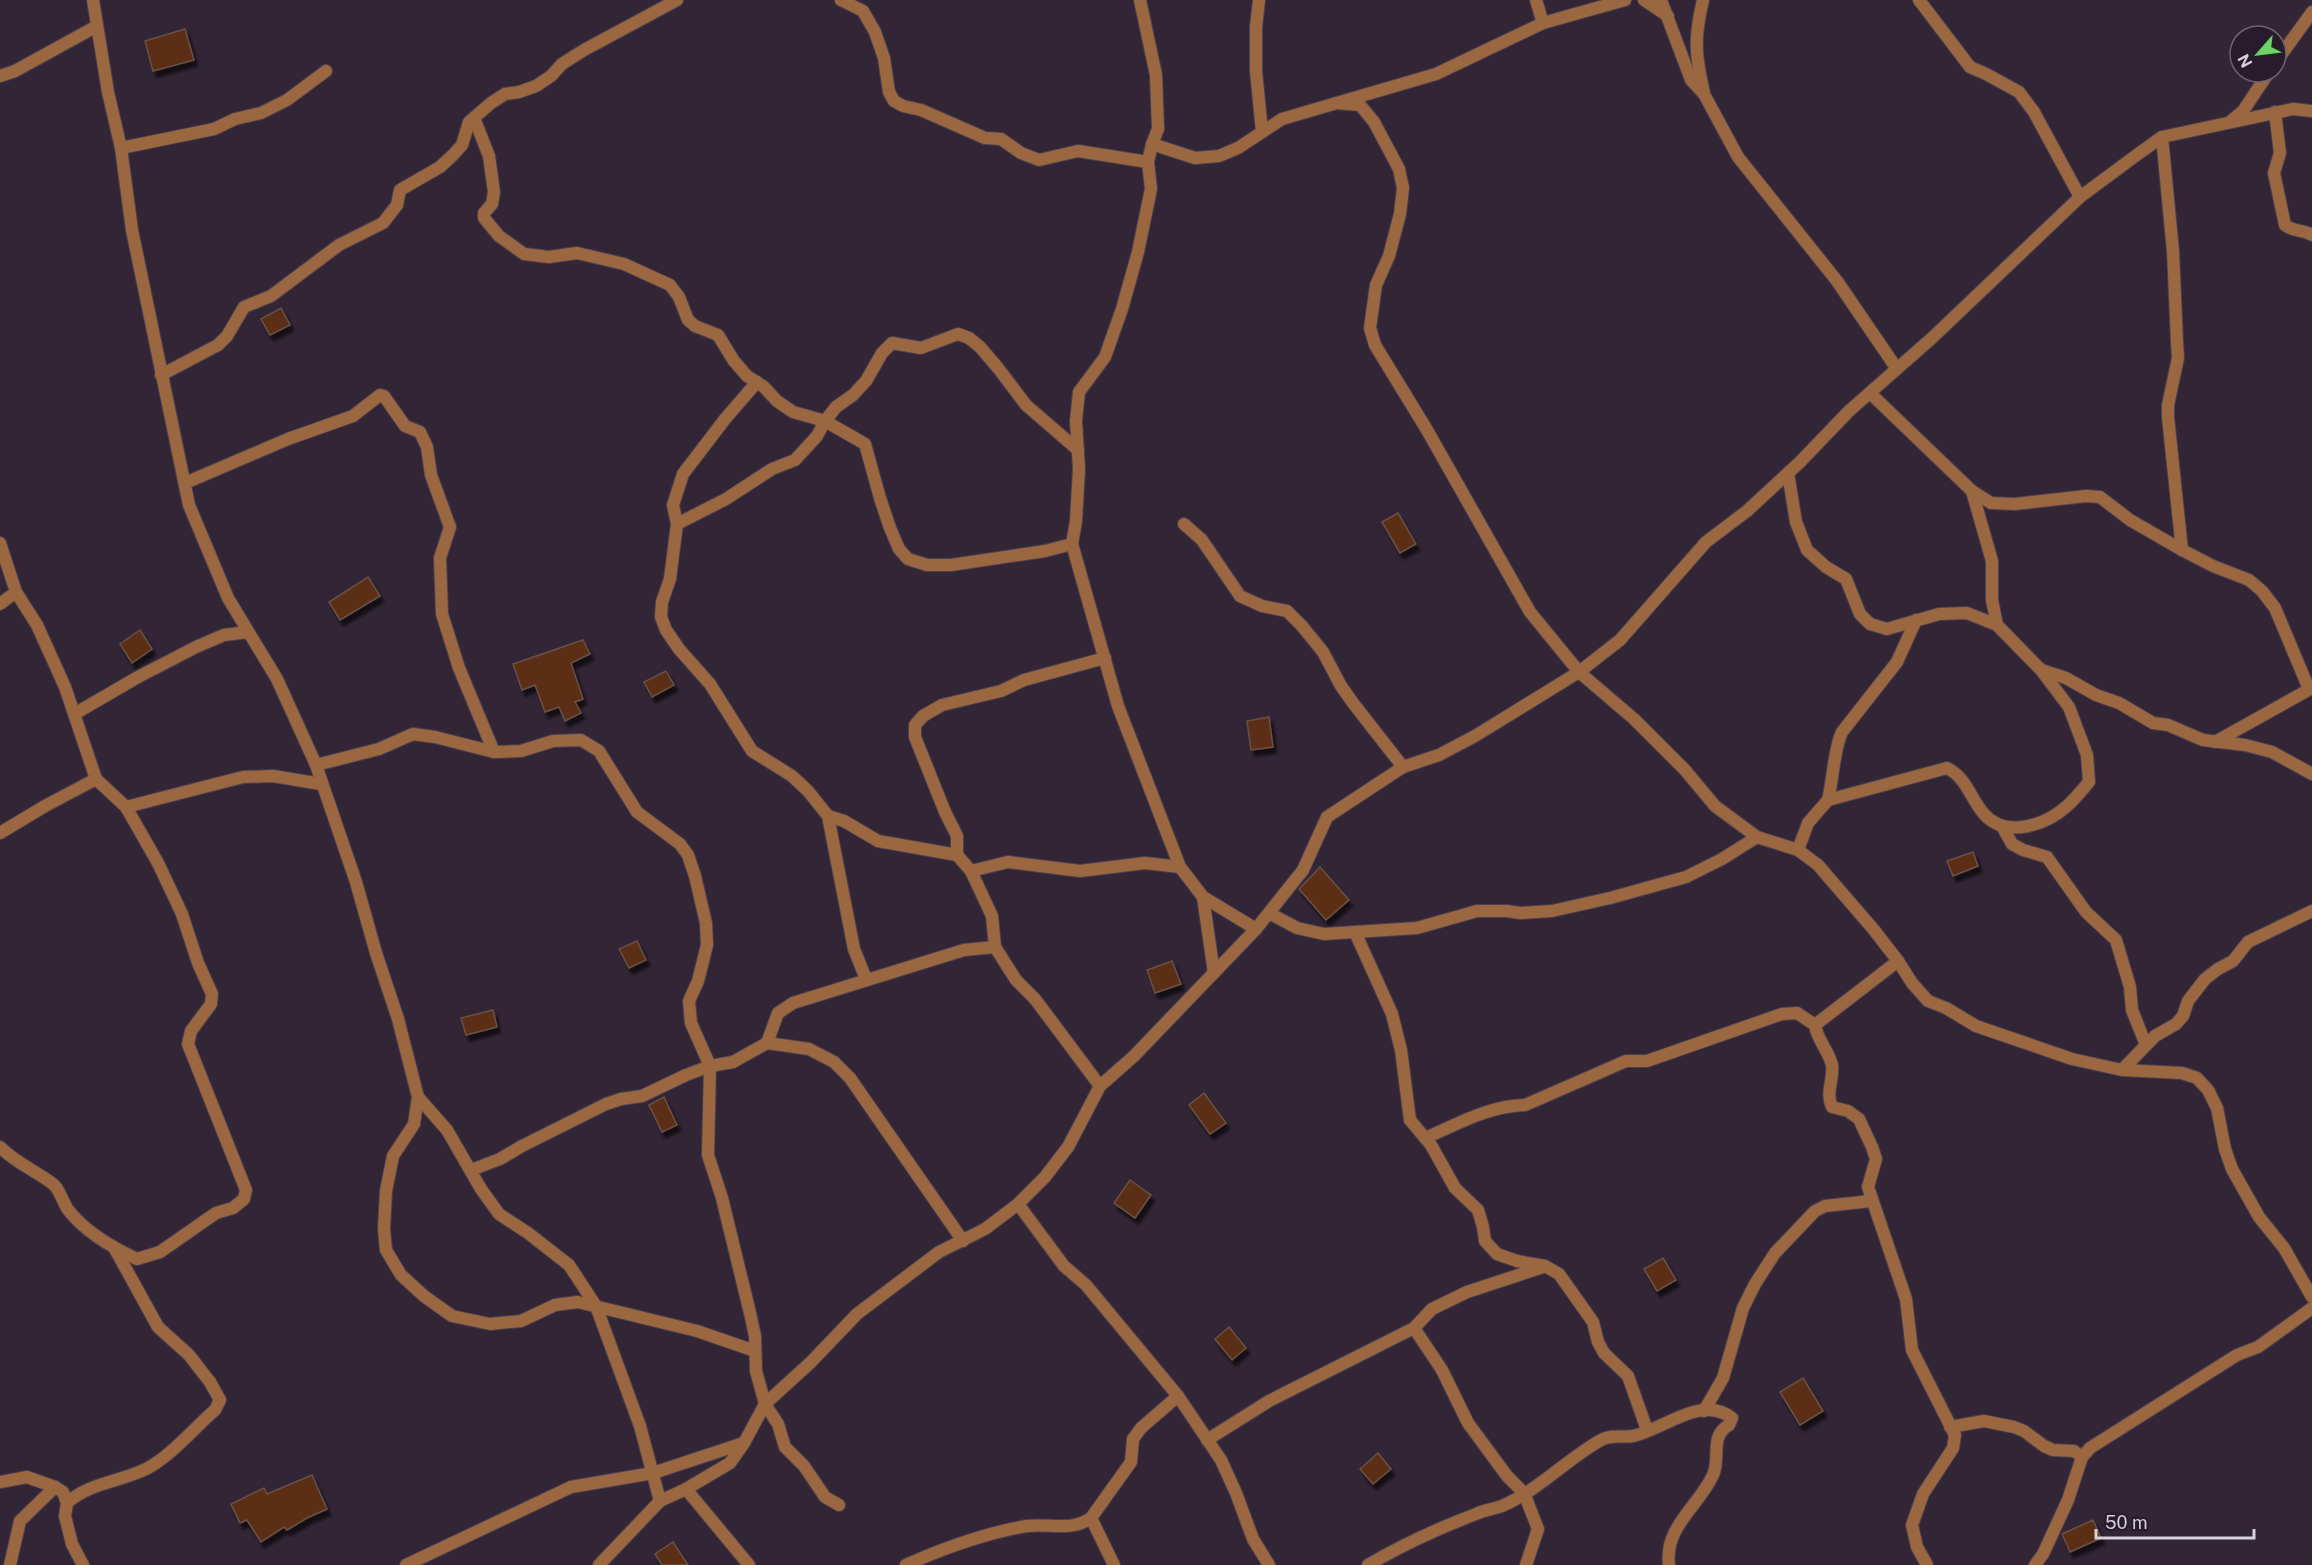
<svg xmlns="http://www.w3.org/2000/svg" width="2312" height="1565" font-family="'Public Sans',sans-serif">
<defs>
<filter id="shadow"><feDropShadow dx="3.5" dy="6" stdDeviation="1.5" flood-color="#0009"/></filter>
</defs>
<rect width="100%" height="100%" fill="#322535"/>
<!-- building -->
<g fill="#5c2f14" stroke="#675146" stroke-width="1.5" filter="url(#shadow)">
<polygon points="185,29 194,60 153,71 145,41"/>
<polygon points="281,308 290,325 270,335 261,319"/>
<polygon points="1398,513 1416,544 1400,553 1382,522"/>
<polygon points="368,577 380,596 340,620 329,602"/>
<polygon points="140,630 152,649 132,663 120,644"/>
<polygon points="583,640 590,654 571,663 583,699 575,702 581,713 565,721 559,707 545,712 535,685 522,690 513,664"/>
<polygon points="666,671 674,685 652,697 644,682"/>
<polygon points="1269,717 1273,747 1251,750 1247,721"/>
<polygon points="1973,852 1978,866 1953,876 1947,861"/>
<polygon points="1320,867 1349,900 1326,920 1299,889"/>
<polygon points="637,941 646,960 629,968 619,949"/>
<polygon points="1172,961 1181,984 1155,993 1147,970"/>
<polygon points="493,1010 497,1027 466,1035 461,1018"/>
<polygon points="1204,1093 1226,1123 1210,1134 1189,1105"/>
<polygon points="664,1097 677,1125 662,1132 649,1105"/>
<polygon points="1130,1180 1151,1195 1135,1218 1114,1203"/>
<polygon points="1663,1258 1676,1280 1657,1291 1644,1269"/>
<polygon points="1229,1327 1246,1348 1232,1360 1215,1339"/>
<polygon points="1803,1378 1823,1411 1800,1425 1780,1392"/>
<polygon points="1378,1453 1391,1469 1373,1484 1360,1469"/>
<polygon points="312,1475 327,1509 307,1518 287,1530 284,1527 261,1542 247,1520 240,1523 231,1504 264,1488 267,1494"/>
<polygon points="2093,1520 2101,1538 2070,1552 2062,1534"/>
<polygon points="673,1542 688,1565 662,1565 655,1554"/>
</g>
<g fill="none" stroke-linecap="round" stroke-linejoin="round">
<defs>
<g id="minor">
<polyline points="93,0 108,92 121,148 132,230 189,505 228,598 277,679 316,765 356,882 376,953 398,1019 418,1097 447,1130 481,1189 499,1214 528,1233 569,1265 596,1306 640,1426 660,1501"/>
<polyline points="841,0 863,11 875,32 884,58 889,92 894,101 903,106 921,110 985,138 1001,139 1021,153 1039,160 1078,151 1148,162"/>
<polyline points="1140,0 1156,75 1158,129 1152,144 1148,162 1151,189 1138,252 1122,309 1105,357 1079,392 1076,421 1079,469 1076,521 1072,544 1118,706 1180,867 1203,897 1256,929"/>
<polyline points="1259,0 1256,27 1256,71 1262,132"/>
<polyline points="1536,0 1543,23"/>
<polyline points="1644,0 1668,16"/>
<polyline points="1661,0 1691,80 1704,94 1738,157 1837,281 1897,369"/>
<path d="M1703,0C1694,38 1695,54 1704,93"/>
<polyline points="1919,0 1970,67 1986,74 2019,92 2034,112 2080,197"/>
<polyline points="2276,62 2312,12"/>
<polyline points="0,76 15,71 97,26"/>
<polyline points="1336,103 1360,105 1374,122 1399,169 1403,188 1400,214 1389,256 1376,285 1370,328 1375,345 1427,430 1530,612 1579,672 1634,719 1685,770 1715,806 1757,837 1798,850 1818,865 1874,930 1898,961 1912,983 1928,1001 1946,1008 1976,1026 2072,1059 2122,1070 2182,1073 2197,1078 2208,1090 2217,1108 2225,1149 2232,1169 2259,1217 2284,1248 2312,1297"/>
<path d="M2275,112L2280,153L2274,173L2285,225C2293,232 2303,229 2312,235"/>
<polyline points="474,118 489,156 494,192 492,204 484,213 484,218 499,236 524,254 549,257 577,253 624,264 670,285 679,297 688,320 695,326 718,335 734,361 747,376 764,387 777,401 793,412 825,421 865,444 880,498 890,528 899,549 908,559 927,565 951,565 1045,551 1072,544"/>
<polyline points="2231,121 2243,111 2269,72"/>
<polyline points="2162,137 2173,251 2177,342 2178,358 2168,405 2168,417 2182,550"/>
<polyline points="1152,144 1195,158 1219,156 1238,148 1282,119 1436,74 1543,23 1625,0"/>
<polyline points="121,148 214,129 235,119 261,113 287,100 326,71"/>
<polyline points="161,375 218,345 227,336 244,307 271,296 339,245 383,223 397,205 400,190 440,167 453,155 462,145 469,122 491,103 505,94 519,92 536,86 551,76 562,64 584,50 677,0"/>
<polyline points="757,382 725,419 683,474 673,505 677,524 670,579 662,602 661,617 666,630 679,649 710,684 752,751 792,776 808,791 828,816 854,949 866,979"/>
<polyline points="1871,394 1972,491 1991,503 2015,504 2086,496 2100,497 2130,520 2182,550 2213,566 2249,580 2262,591 2275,608 2309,689"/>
<path d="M1788,473L1796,522L1807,550L1826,567L1846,579L1860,614L1870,624L1887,629L1939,614L1967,613L1997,625L2041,670L2069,707L2087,755L2089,782C2082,790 2075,799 2067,806C2046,825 2006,839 1984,814C1970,798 1967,778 1947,768L1828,800L1808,823L1798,850"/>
<polyline points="185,483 288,439 353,416 380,395 384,396 405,426 420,432 427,447 431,475 450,527 440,558 442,614 459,668 494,752"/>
<polyline points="1972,491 1992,561 1992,600 1997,625"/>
<polyline points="677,524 726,499 772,469 795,460 817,436 825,421 836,407 853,395 866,381 882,353 892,343 921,348 958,334 969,338 980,347 998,368 1026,405 1078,450"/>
<polyline points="1184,524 1202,540 1240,596 1262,606 1287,611 1302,626 1323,652 1341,686 1353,703 1403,767"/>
<path d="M0,543L16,592L37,625L65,687L96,779L126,807L158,863L182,914L198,963L212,994L211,1004L191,1031L188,1044L246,1190L244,1199L233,1208L216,1213L160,1252L137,1259C113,1248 86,1232 69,1211C63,1204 60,1189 53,1184C36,1171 16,1163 0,1147"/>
<polyline points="0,604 16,592"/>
<polyline points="2041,670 2066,678 2096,695 2119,703 2153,723 2168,725 2203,740 2245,745 2272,752 2312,774"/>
<polyline points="76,713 138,677 196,647 224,635 248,632"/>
<polyline points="2215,742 2312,688"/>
<polyline points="316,765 379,749 413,734 435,737 494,752 521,751 553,741 581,740 599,751 637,812 680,844 688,855 695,876 706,923 707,945 698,981 689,1001 691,1023 710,1066 708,1155 722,1198 750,1313 755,1336 756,1371 765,1404 778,1424 785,1447 804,1466 825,1497 839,1505"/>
<path d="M1828,800C1833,780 1834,748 1842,732L1897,662L1916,620"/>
<polyline points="126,807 243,777 273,776 321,784"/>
<polyline points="828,816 844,821 878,841 957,855"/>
<polyline points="2002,826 2012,844 2023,850 2047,857 2086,912 2116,940 2130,987 2132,1010 2146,1045"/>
<polyline points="0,833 45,806 96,779"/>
<polyline points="971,871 1008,862 1080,871 1145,863 1180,867"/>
<polyline points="1203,897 1214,973"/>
<polyline points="1269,913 1297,928 1324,934 1417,928 1477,911 1507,911 1520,913 1552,911 1610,898 1686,877 1722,859 1757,837"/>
<polyline points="1355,932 1392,1014 1401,1050 1410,1120 1431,1145 1455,1188 1478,1210 1483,1227 1485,1241 1497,1254 1517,1261 1545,1266 1559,1274 1593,1322 1598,1342 1604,1353 1628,1376 1647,1430"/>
<polyline points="1815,1025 1898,961"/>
<polyline points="767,1043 778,1013 793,1003 964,950 995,947"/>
<polyline points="2122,1070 2155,1036 2176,1024 2183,1016 2188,1001 2205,979 2218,969 2233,961 2248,942 2312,911"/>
<polyline points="1100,1086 1035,999 1016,980 995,947 992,916 971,871 957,855 957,836 945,812 915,737 915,725 923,716 942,705 1001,691 1024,680 1105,658"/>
<polyline points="418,1097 414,1124 393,1156 386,1191 384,1229 386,1250 401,1275 424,1296 452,1316 490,1324 521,1321 555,1305 578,1302 697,1331 755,1351"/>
<path d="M1425,1138C1458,1124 1488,1106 1525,1105L1626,1061H1647L1782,1014L1797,1013L1815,1025C1817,1040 1829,1051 1832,1065C1834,1081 1825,1092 1832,1107L1848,1111L1859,1119L1872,1147L1876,1159L1868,1187L1906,1299L1912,1350L1955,1435L1953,1448L1923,1494L1912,1525L1917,1547L1927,1565"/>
<polyline points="471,1170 500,1159 522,1146 606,1104 621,1099 642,1096 686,1075 710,1066 733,1062 767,1043 809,1049 834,1062 850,1078 963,1241"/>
<polyline points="1018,1204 1064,1266 1086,1285 1178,1396 1221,1460 1236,1493 1253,1539 1269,1565"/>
<polyline points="1414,1328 1442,1370 1468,1423 1507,1476 1524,1493 1538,1529 1526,1565"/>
<polyline points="1704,1411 1723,1378 1743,1308 1755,1284 1775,1253 1815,1211 1825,1206 1871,1201"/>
<polyline points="1950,1427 1984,1421 2014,1427 2024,1431 2044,1446 2053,1450 2074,1451 2082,1457"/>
<polyline points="1207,1440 1269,1401 1414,1328 1432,1309 1467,1292 1543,1267"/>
<polyline points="0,1482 27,1477 55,1487"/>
<polyline points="686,1489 749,1565"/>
<path d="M67,1503C90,1482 121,1482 148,1468C173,1454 194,1428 215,1410L220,1400L210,1382L189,1355L158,1327L115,1249"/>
<polyline points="1091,1518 1114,1565"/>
<polyline points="10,1565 20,1521 55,1487 63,1492 67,1503 65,1516 72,1544 83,1565"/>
<polyline points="406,1565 571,1487 653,1473 744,1443"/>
<polyline points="599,1565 660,1501 686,1489 730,1463 744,1443 765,1404 810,1363 857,1314 939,1252 985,1229 1018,1204 1045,1177 1068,1147 1100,1086 1134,1056 1256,929 1303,870 1327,817 1403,767 1439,755 1475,736 1579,672 1620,640 1706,542 1747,511 1800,462 1849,411 1932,338 2080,197 2138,154 2162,137 2293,109 2312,111"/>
<path d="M906,1565C944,1548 985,1533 1027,1526C1049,1523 1071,1532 1091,1518L1131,1462L1133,1439L1141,1428L1178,1396"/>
<path d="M1368,1565C1402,1545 1439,1528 1476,1514C1484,1510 1494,1509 1502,1506C1539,1490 1567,1459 1601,1440C1612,1434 1622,1438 1633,1436C1663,1430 1701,1394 1732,1418L1729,1425C1709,1436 1721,1458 1713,1475C1699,1506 1664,1527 1669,1565"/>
<polyline points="2035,1565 2043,1554 2068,1500 2082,1457 2090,1448 2237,1355 2258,1347 2312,1308"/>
</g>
</defs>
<!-- minor casing -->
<use href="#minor" stroke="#4d404f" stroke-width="14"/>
<!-- minor -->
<use href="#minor" stroke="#9a6741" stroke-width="12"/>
</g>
<!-- north arrow -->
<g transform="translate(2258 54) rotate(242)"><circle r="28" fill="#281b2b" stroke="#6e6371" stroke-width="1.5"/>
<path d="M0-4.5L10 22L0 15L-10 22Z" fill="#6bd362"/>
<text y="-9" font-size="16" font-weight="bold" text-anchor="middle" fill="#d8d0da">N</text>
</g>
<!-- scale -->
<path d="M2096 1529v9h158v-9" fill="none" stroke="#d8d0da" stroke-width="3"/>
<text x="2105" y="1529" font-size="18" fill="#d8d0da" stroke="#281b2b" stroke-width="4.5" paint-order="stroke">50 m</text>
</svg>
